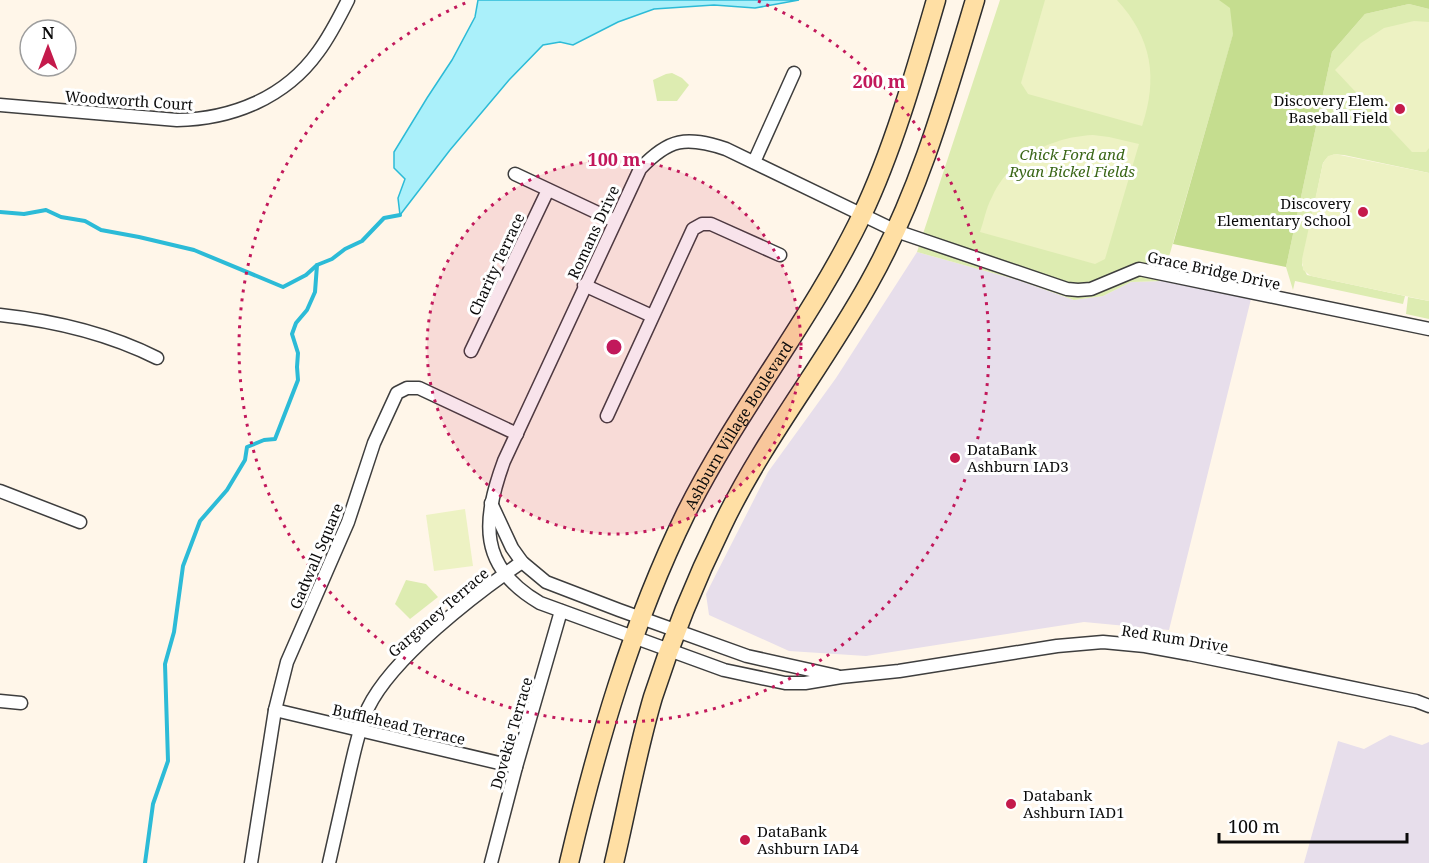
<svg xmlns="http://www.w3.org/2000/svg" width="1429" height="863" font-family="'Noto Serif',serif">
<rect width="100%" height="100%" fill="#fff6e9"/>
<!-- industrial -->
<g fill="#e7deeb">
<polygon points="917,252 1018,280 1074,300 1103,296 1131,282 1162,281 1251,299 1169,630 1084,622 866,656 789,651 709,615 706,594 768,472 836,378"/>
<polygon points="1390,735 1422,745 1429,742 1429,863 1304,863 1338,741 1364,749"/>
</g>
<!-- green -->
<g fill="#ddecb1">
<polygon points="1000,0 1243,0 1162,281 1131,282 1103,296 1074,300 1018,280 917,252"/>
<path d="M1409,4L1429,9V173L1344,155C1334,154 1329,154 1323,163L1302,265L1307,275L1405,296L1403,304L1295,281L1293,290L1286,267L1332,52L1365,14Z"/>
<polygon points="672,73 682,78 689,85 677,101 657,101 653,80 666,74"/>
<polygon points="1408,297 1429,301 1429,319 1406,314"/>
<polygon points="406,580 426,584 438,597 410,619 395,604"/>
</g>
<!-- forest -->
<polygon fill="#c5dd8f" points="1219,0 1429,0 1429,9 1409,4 1365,14 1332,52 1286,267 1173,244 1233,34 1230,8"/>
<!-- pitch -->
<g fill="#edf2c3">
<path d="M1045,0H1117C1152,38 1158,78 1142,126L1028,94L1021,83Z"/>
<polygon points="1414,21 1429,22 1429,148 1426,152 1412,152 1335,70 1361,43 1384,28"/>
<path d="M1093,135L1109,137L1139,144L1105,259L1095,264L980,232C984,221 986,208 992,197C1009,158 1051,137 1093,135Z"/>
<polygon points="1335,154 1429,173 1429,301 1311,276 1303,270 1302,259 1323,163 1328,156"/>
<polygon points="465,509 473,566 434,571 426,515"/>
</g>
<!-- water -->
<polygon fill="#aaf0fa" stroke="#2cbbd7" stroke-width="1.5" points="478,0 799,0 755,8 714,5 654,9 618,22 573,45 560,42 543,45 509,80 450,150 400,215 398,198 405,179 394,168 394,152 427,98 452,60 475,17"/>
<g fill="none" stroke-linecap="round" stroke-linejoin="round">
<!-- stream -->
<g stroke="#2cbbd7" stroke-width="4">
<polyline points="0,212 24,214 46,210 61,217 85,221 101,230 139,237 194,250 283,287 306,275 317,265 332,259 345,249 362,241 384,218 400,215"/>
<polyline points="145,863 153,804 168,761 165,664 174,632 183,566 200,521 227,490 245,460 247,447 264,440 275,439 298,380 297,367 298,353 292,334 296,323 307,310 315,292 317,265"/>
</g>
<defs>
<g id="minor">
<path d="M0,105L177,120C232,119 285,98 318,52C330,36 339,18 348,0"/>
<polyline points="754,162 794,73"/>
<polyline points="515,174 615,221"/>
<polyline points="584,285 652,316"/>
<path d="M0,315C56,321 107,333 157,358"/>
<path d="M1429,329L1139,269L1091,289L1078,290L1067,289L896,231L726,149C686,136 669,138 640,169L504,461C482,521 478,567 540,603L724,670L785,683H805L841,677L899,671L1057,646L1103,642L1145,646L1189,654L1416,701L1429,706"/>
<polyline points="471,351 548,190"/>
<polyline points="607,416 693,229 702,224 711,224 780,255"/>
<polyline points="0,491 80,522"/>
<polyline points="491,503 512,548 522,562 546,582 619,610 747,656 837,676"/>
<polyline points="0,701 21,703"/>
<polyline points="275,710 516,767"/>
<polyline points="251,863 275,710 287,662 348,522 374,443 397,393 407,388 419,388 517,434"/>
<path d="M329,863C336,832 343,801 350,770C355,749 359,728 368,708C392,658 475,594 522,562"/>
<polyline points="491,863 516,767 561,611"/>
</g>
<g id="secondary">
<path id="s1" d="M569,863C597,744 632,623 686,513C738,409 812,319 862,215C893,150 916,69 936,0"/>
<path d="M614,863C627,808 637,751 653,697C672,638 695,581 722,526C763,440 823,366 869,283C919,194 946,97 975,0"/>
</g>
</defs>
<!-- minor casing -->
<use href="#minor" stroke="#3e3e3e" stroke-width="15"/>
<!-- secondary casing -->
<use href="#secondary" stroke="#2d2d2d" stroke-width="21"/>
<!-- minor -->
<use href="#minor" stroke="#fff" stroke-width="12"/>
<!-- secondary -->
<use href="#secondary" stroke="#ffdfa4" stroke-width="18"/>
</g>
<!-- distance rings -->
<circle cx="614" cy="347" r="187" fill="#c2185b" fill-opacity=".12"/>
<g fill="none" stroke="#c2185b" stroke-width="3" stroke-dasharray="3 6">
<circle cx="614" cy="347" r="187"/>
<path d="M758 1A375 375 0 1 1 470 1"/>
</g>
<!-- markers -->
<g fill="#c41a4b" stroke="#fff" stroke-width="2">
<circle cx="1400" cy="109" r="6"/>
<circle cx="1363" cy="212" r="6"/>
<circle cx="955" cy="458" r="6"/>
<circle cx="1011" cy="804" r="6"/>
<circle cx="745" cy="840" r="6"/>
</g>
<g text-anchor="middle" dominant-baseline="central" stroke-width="6" stroke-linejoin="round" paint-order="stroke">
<!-- street labels -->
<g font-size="15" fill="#0b0b0b" stroke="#fff">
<text transform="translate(129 100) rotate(4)">Woodworth Court</text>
<text transform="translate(593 232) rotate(-65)">Romans Drive</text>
<text transform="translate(496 264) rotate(-65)">Charity Terrace</text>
<text transform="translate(1214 270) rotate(12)">Grace Bridge Drive</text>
<text stroke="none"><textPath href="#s1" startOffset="472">Ashburn Village Boulevard</textPath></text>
<text transform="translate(316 556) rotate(-67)">Gadwall Square</text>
<text transform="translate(438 612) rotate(-41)">Garganey Terrace</text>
<text transform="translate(1175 638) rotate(9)">Red Rum Drive</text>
<text transform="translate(399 724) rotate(13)">Bufflehead Terrace</text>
<text transform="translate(511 733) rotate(-74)">Dovekie Terrace</text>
</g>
<!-- poi labels -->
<g font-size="15" fill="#0b0b0b" stroke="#fff" text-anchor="start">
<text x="1388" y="100" text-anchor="end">Discovery Elem.<tspan x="1388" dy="17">Baseball Field</tspan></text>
<text x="1351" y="203" text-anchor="end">Discovery<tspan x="1351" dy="17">Elementary School</tspan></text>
<text x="967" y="449">DataBank<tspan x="967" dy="17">Ashburn IAD3</tspan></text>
<text x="1023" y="795">Databank<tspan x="1023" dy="17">Ashburn IAD1</tspan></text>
<text x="757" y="831">DataBank<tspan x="757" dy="17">Ashburn IAD4</tspan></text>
</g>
<!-- park labels -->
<g font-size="15" font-style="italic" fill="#3b6718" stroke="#fff">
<text x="1072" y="154">Chick Ford and<tspan x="1072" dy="17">Ryan Bickel Fields</tspan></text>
</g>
</g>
<circle cx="614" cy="347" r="9" fill="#c2185b" stroke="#fff" stroke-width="3"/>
<g font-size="18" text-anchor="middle" font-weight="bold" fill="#c2185b" stroke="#fff" stroke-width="6" stroke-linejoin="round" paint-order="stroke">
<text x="879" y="88">200 m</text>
<text x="614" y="166">100 m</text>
</g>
<!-- north arrow -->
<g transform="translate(48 48)"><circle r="28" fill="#ffffff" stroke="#9d9d9d" stroke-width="1.5"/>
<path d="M0-4.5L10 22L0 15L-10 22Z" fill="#c41a4b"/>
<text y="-9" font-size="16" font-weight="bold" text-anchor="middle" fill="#0b0b0b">N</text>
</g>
<!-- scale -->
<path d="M1219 833v9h188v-9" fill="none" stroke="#0b0b0b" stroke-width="3"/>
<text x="1228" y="833" font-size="18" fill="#0b0b0b" stroke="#ffffff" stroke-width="4.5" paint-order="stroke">100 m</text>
</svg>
